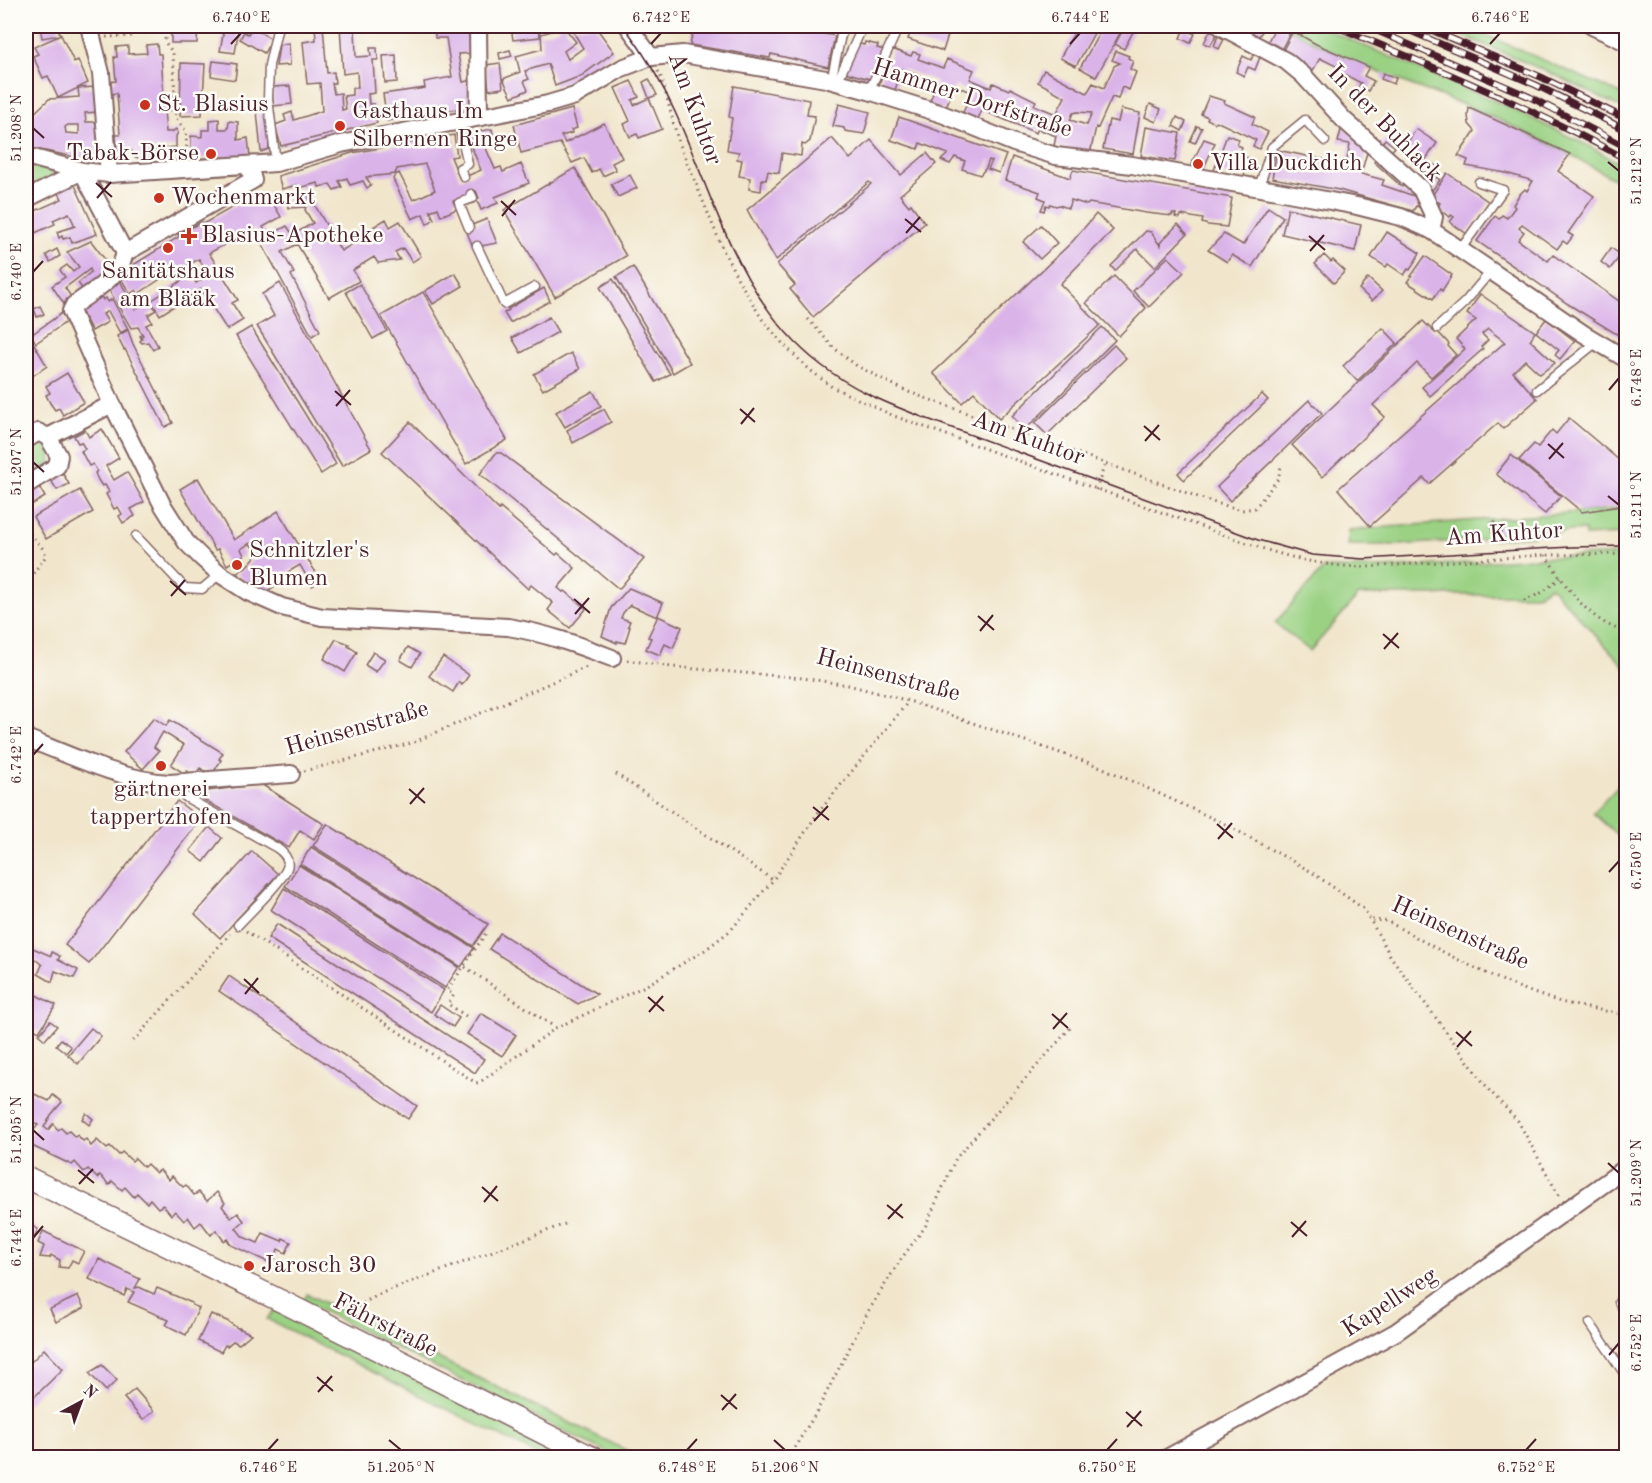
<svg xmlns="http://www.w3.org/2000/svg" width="1652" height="1483" font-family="'Old Standard TT',serif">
<rect width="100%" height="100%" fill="#fdfcf7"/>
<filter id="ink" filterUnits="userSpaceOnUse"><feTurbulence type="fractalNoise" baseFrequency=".0167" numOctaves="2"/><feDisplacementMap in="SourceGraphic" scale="12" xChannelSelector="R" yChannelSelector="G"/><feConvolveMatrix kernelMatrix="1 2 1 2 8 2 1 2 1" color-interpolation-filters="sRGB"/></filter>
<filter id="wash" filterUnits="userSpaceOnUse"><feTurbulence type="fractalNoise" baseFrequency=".008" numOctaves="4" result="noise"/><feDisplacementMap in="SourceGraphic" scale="24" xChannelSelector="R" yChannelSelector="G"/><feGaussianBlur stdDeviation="1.35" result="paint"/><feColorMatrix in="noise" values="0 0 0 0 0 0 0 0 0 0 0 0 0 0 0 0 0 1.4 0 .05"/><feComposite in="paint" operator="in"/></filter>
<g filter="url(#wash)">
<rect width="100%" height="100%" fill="#f1e6cc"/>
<!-- green -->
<g fill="#9ad183" stroke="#727857" stroke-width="1.5">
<path d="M1284,26H1318L1502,104L1587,145L1626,167V186C1566,151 1503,119 1438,95C1385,76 1332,54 1284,26Z"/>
<polygon points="1441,26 1465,26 1626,96 1626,110 1559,77"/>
<polygon points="26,161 49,169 53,174 51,178 26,191"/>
<polygon points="38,442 43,443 50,450 51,463 26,478 26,447 32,443"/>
<polygon points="1626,507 1626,534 1585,536 1585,530 1537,534 1534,536 1399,545 1348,545 1349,530 1607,510"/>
<path d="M1626,555V668L1550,586L1536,595H1359L1310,651L1275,623L1324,568C1425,571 1525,554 1626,555Z"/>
<polygon points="1626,778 1626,843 1593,813"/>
<polygon points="307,1294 640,1457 616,1457 308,1304 304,1300"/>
<polygon points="275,1309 570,1457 542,1457 267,1319"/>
</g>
<g id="blocks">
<!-- building -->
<g fill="#dab3e9" fill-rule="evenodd">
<polygon points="40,26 58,26 60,35 42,38"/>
<polygon points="171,26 198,26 197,43 171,43"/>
<polygon points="211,26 239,26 235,53 220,51 223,34"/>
<polygon points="249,26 262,26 258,31 272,39 264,53 240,39 244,32 248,34 252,28"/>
<polygon points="315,26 323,26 327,73 334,72 335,83 332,83 334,94 341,93 342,110 346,109 344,96 352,95 352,88 358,88 357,72 343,74 340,26 355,26 356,57 371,56 370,48 377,48 378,60 373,60 375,93 368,94 369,104 374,104 377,123 281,146 275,125 286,121 284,115 292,112 294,120 322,111 320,83 307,84 303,42 316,40"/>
<polygon points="439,26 454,26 454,28 472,28 476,53 458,54 463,82 473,80 474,106 387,121 383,94 425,88 424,82 452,77 446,38 435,38 435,28 439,28"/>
<polygon points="511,26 539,26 540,37 513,40"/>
<polygon points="559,26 568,26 565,28 576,42 564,51 568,59 583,48 571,28 575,26 595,26 614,52 581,76 555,86 548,64 525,71 529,79 524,81 528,90 512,97 503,79 520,72 516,56 542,49 541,34 559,29"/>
<polygon points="694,26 743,26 755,28 755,26 787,26 835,36 828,67 771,54 770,58 690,45"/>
<polygon points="913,26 931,26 949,32 943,51 908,39"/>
<polygon points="1078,26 1098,26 1076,66 1060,58"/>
<polygon points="1103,26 1124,26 1096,77 1080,68"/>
<polygon points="1125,26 1136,26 1124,49 1115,44"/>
<polygon points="1248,26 1265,26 1258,38 1245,31"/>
<polygon points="1276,26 1291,31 1281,50 1267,43"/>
<polygon points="1184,29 1195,34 1190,43 1180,38"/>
<polygon points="1210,31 1217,34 1210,46 1204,43"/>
<polygon points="1293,31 1316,44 1369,67 1364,76 1374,81 1368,91 1359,86 1361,83 1336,70 1338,67 1320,58 1311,74 1281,54"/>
<polygon points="61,35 74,62 78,60 88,83 58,98 48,76 43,78 33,56 38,54 34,47"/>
<polygon points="1218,36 1224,39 1219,49 1214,46"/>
<polygon points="865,42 878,45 877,48 884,50 870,79 844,72 857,43 864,45"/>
<polygon points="289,43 290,65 276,66 279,45"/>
<polygon points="157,44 158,54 161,54 164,99 171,99 172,110 164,111 166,132 172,132 176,129 178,133 176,136 176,147 156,149 151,157 144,160 135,157 131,150 117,151 116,135 120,135 117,93 109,94 108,82 116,81 114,57 117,57 116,47 128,46 128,54 147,53 146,45"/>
<path d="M892,49L911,56L913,52L920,54L918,59L943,68L947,59L974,70L970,79L991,88L993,83L1009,90L1010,88L1036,101L1034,105L1056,114L1065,97L1038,82L1044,70L1087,93L1093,83L1104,88L1114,66L1120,63L1112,60L1116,51L1129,56L1128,58L1133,61L1130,69L1136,72L1129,90L1122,87L1118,99L1112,97L1098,128L1096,127L1090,154L1054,146L1056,136L1038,129L1036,133L982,110L976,123L961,117L972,92L955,86L944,111L928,105L938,82L902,69L894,93L878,87ZM1073,113L1077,112L1092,113L1087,125L1070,120Z"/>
<polygon points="510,50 512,56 500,59 499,53"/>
<polygon points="1254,54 1260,57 1255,70 1248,67 1244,76 1236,72 1243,56 1251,60"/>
<polygon points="396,55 397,82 385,83 383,56"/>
<polygon points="213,61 237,64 235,80 211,76"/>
<polygon points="181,63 205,64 202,115 180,116"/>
<polygon points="500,63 503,88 489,90 486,65"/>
<polygon points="1383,73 1396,78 1394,84 1381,79"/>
<polygon points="649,79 657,95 649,98 643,82"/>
<polygon points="631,81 639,97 632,100 634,105 649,98 662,129 639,138 637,134 630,137 624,124 630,121 615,88"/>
<polygon points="290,86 292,104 273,106 272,87"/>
<polygon points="734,86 809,100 807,115 815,116 810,141 805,145 802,144 801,156 782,153 779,173 768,171 766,180 762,179 761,191 749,189 750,178 739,176 742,160 737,159 739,152 727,150 732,118 729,117"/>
<path d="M97,87L98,112L85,113L86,122H99V158H80L26,147V115L30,117L49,99L79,97L78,88ZM68,125H79V134L66,133L65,127Z"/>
<polygon points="1209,96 1225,101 1224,103 1255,117 1252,124 1268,132 1259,149 1253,146 1256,140 1216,121 1215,123 1207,119 1208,117 1201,114"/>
<polygon points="839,104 870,112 864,134 845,131 844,128 833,126"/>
<polygon points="1150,104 1161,109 1156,122 1145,117"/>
<polygon points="1469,108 1570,154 1558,171 1594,196 1568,233 1573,236 1567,244 1563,241 1557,249 1522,224 1519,228 1524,232 1518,240 1548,261 1553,255 1626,306 1626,340 1568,304 1477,241 1495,216 1499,219 1502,215 1507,218 1515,207 1513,205 1519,195 1525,189 1527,191 1533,181 1506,173 1466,166 1468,160 1458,156 1475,131 1469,124 1468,115"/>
<polygon points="572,109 577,128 571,130 572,133 561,136 565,143 604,123 622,158 612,163 616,170 603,176 599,169 592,173 584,158 572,163 560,143 521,153 514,125"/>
<polygon points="1121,109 1140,113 1133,154 1103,149 1109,120 1118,122"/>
<polygon points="257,111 266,111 268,119 269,149 261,152"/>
<polygon points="899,117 1006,155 999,173 988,169 992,161 989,160 986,168 980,175 962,169 965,161 955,157 950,164 941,160 948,154 920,143 918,149 891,140"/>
<polygon points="1177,117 1186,122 1182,131 1173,126"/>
<polygon points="219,119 219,129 228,129 229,121 238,122 238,140 248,138 250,157 225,160 225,157 191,159 191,136 202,137 202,130 210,130 210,120"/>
<polygon points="1197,126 1202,128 1195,143 1190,141"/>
<polygon points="1342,126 1368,149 1361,174 1384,180 1382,185 1420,198 1421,203 1419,207 1416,206 1413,211 1339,190 1272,178 1277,150 1346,164 1350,144 1338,142"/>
<polygon points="1146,127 1180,133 1175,161 1141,156"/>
<polygon points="492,129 495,144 485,146 495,169 501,167 503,172 521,164 529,183 495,197 498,203 481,210 476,198 479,198 476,191 453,201 457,209 441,216 438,208 430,211 434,219 427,224 423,214 412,219 393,179 395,175 399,173 413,200 435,190 425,164 397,169 395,174 366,177 371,185 367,188 363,181 350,185 347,178 339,181 342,187 334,190 330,184 319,187 318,183 298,188 297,185 282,189 278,176 352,153 454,135 457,156 451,157 460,179 481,170 474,153 469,133"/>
<polygon points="1416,129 1437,143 1422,165 1402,151"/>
<polygon points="1227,135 1239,139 1237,145 1242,147 1239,156 1252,159 1248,167 1246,166 1244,176 1227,175 1214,170"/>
<polygon points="832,138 850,159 871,140 901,175 927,153 936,164 900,195 909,206 911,204 925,223 813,317 790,289 795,285 777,264 871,184 869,182 776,260 747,210"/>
<polygon points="1204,139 1215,143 1202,172 1190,167"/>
<polygon points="1385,139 1395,147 1389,154 1380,146"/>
<polygon points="1012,157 1070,178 1073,170 1232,198 1227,227 1208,225 1202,223 1203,219 1181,215 1180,218 1175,217 1176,214 1172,214 1172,216 1146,213 1089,203 1087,205 1071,200 1068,208 1059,205 1056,206 1050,204 1049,206 1046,205 1044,211 1041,210 1045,200 1038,197 1040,192 1005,180"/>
<polygon points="1378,157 1406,183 1402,187 1374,162"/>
<polygon points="1433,164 1439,168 1433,175 1440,180 1430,193 1418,184"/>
<polygon points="575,168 626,256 555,297 504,210"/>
<polygon points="1447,173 1489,202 1467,234 1450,222 1454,217 1451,215 1450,217 1437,208 1440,203 1431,197"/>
<polygon points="630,175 637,188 618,197 611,184"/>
<polygon points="74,183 97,234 72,243 70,237 63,239 62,236 59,238 57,232 75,226 69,213 53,220 55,224 26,237 26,215 62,199 58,191"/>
<path d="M256,194L259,201L269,196L281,217L263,227L268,236L287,226L293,235L313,223L305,210L306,207L288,208L287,195L309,194L310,203L313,202L341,251L363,238L365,243L378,235L373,227L386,219L390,227L400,221L421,256L412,262L403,248L395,252L400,260L378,263L374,257L353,270L359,281L329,298L297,244L282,252L294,273L291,275L303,298L320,331L312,336L254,229L209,253L238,300L232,303L243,320L227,330L201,289L160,315L151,301L181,281L174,270L138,294L136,290L130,294L119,275L131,268L130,267L177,238L179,236L178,234L202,222L203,224ZM199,259L209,275L196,283L186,266Z"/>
<polygon points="1268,207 1283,217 1252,267 1232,255 1227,262 1208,250 1224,234 1243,245"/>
<polygon points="1288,208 1361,225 1355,251 1282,234"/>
<polygon points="1096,214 1113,230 1060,284 1100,325 999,419 974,392 962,403 933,373 1072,242"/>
<polygon points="487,219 497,243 481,246 480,244 473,247 466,230 472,225"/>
<polygon points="1178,224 1187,234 1155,267 1137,249 1115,271 1111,266 1146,231 1151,232 1161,247 1160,243"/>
<polygon points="1041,225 1057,243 1040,259 1023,242"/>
<polygon points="1387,232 1420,253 1410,270 1408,269 1404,275 1388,264 1386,267 1371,257"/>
<polygon points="91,241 113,270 85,292 78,283 91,272 90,269 65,288 74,301 66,307 52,286 65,277 60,270 67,265 73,272 79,267 67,252"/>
<polygon points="1611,248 1621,255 1610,269 1601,262"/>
<polygon points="57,249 60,256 50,262 46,255"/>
<polygon points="1324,255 1331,262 1333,260 1345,271 1334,283 1315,264"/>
<polygon points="1425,256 1452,275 1442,291 1440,289 1433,299 1407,282"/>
<polygon points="1168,257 1184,272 1149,307 1133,291"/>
<polygon points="633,267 690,363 673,373 616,277"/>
<polygon points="455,273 463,286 433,304 425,291"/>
<polygon points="1114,276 1146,308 1119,336 1086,303"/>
<polygon points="1368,278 1382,291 1372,301 1359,289"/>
<polygon points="613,279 670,374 656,382 600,287"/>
<polygon points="120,281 135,309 150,301 156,310 148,315 152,322 146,325 158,346 153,350 148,342 142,343 140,341 142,339 140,336 143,335 138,327 131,328 108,288"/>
<polygon points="280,283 371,449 342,466 257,326 274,316 262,294"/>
<polygon points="360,284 387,331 373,339 346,292"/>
<polygon points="544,288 550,301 510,323 504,313 509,310 508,309"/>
<polygon points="423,292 507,440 466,464 381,316"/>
<polygon points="100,294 103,300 106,298 108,302 112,299 128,329 120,333 108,311 103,314 108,322 92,331 79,307"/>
<polygon points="1480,294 1535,332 1530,340 1555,363 1540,374 1525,360 1513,372 1537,399 1503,429 1498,423 1429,484 1424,478 1370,526 1338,489 1505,342 1488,329 1482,334 1488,340 1481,347 1483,349 1430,396 1422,387 1465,349 1456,339 1476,320 1467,314"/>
<polygon points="40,306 44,314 37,317 34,309"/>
<polygon points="62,313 66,322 36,343 31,335"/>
<polygon points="549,317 558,332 521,353 512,338"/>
<polygon points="1546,319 1575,341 1560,359 1555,355 1559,350 1536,332"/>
<polygon points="1423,321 1435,333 1438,332 1449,344 1448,346 1456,355 1431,377 1417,363 1373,405 1385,417 1322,477 1292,445"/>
<polygon points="251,327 336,464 321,474 236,336"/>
<polygon points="1102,327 1115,340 1025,430 1012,416"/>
<polygon points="1383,328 1397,343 1357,381 1343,366"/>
<polygon points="128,330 133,344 173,423 165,427 125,349 124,350 117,336"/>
<polygon points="34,344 47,366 28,379 26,375 26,349"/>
<polygon points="1114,345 1126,358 1047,435 1035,423"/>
<polygon points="571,353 580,369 543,390 534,374"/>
<polygon points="67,373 84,402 63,415 59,408 55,410 50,403 46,395 50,393 46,386"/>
<polygon points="593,391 601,406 565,427 556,412"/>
<polygon points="1262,394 1268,400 1184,480 1178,473"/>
<polygon points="1309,400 1322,413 1230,501 1217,487"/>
<polygon points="604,409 611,422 573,443 567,430"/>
<polygon points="1569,418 1626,466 1626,505 1582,512 1519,460 1534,444 1538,447 1552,430 1556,434"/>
<polygon points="410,422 499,510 500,508 556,555 558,553 575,568 558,588 563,592 565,591 586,609 570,628 548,610 553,603 531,585 528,589 382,452"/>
<polygon points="102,429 119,458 106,466 114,480 127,472 144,502 131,509 135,516 123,523 119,516 122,514 118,507 114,509 106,494 109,492 105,485 102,486 98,480 95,473 97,471 93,464 89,466 81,451 85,449 81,442 78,443 74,436 85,430 89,437"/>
<polygon points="496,453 501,453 644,559 619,589 480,474"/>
<polygon points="1511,455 1561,496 1545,514 1496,474"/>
<polygon points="62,472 69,484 57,490 50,479"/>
<polygon points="198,478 234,540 278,511 321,581 312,586 300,565 271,582 274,587 261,594 236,574 245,568 257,555 256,553 250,543 241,549 244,555 227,565 218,549 215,550 180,489"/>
<polygon points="38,485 45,497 33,504 27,492"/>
<polygon points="80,490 93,512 46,539 33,517"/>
<polygon points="1495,522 1495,525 1501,525 1502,532 1492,533 1491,523"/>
<polygon points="629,588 663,603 657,617 630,605 623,613 621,618 630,621 628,626 630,627 625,643 617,641 617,643 602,636 611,608"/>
<polygon points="658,616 682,627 673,648 665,644 660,655 646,649 651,638 648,637"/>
<polygon points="336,639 349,644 348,646 357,652 345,672 324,659"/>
<polygon points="408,647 420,654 412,667 400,660"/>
<polygon points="373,652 385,659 376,672 365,665"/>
<polygon points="443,657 469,675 462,685 459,682 453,692 429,676"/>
<polygon points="154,718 166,726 170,720 223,753 219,759 221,760 212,775 200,768 195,776 187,771 185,774 171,765 184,745 163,732 154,747 159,751 143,769 124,752"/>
<polygon points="261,784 324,824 314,839 300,830 289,848 192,793"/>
<polygon points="177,801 201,819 89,964 65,945"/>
<polygon points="327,824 488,924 473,946 313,846"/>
<polygon points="209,827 222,838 204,862 190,851"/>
<polygon points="311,847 474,948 461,967 300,864"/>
<polygon points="252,851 278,874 220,938 195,914"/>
<polygon points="299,865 459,967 445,988 285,886"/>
<polygon points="284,888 444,990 431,1012 271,910"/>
<polygon points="277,924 484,1059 475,1073 268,938"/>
<polygon points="500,933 597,994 578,1004 489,949"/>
<polygon points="26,945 51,956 52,952 60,956 58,960 78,970 74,978 55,971 52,982 38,974 42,965 35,959 34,962 26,958"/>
<polygon points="229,976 417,1106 408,1119 219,991"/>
<polygon points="26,990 56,1005 39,1032 36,1030 31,1036 26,1034"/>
<polygon points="440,1005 459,1018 453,1027 434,1014"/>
<polygon points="481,1013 516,1035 502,1056 467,1034"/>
<polygon points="50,1021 57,1026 45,1040 39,1035"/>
<polygon points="91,1028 101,1036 78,1064 68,1055"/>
<polygon points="61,1039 71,1047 66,1053 56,1045"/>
<polygon points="26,1090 49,1101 53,1095 62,1102 51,1115 44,1127 48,1130 53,1124 58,1130 61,1128 66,1133 69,1131 75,1137 77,1135 83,1141 86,1139 91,1146 97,1140 107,1149 110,1146 119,1155 122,1152 132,1161 135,1158 144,1167 147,1164 156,1173 160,1170 169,1180 172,1176 183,1187 186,1185 194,1195 199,1192 207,1201 217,1192 225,1203 222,1206 231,1218 238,1213 244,1221 236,1228 243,1237 258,1243 263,1233 282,1241 283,1238 291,1242 286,1253 278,1249 275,1259 270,1259 268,1262 231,1245 227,1239 224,1241 216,1230 211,1235 201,1222 195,1227 188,1217 184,1221 175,1211 171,1215 163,1205 158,1208 150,1199 147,1203 137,1193 134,1197 125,1187 122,1190 112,1181 109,1185 100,1175 97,1178 88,1169 84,1172 75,1162 72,1165 32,1146 26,1154 26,1136 28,1137 38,1125 26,1119"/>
<polygon points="86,1113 93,1119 89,1125 82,1119"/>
<polygon points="26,1223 38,1229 33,1240 26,1236"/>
<polygon points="43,1231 84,1251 78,1263 72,1260 68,1268 59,1267 60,1260 56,1258 51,1255 50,1258 40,1257 44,1246 38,1243"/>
<polygon points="99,1259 140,1279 135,1288 139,1287 154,1294 157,1288 192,1303 192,1305 199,1308 186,1335 166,1325 169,1320 128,1302 134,1292 127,1289 124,1296 89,1279"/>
<polygon points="78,1296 84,1308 56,1322 50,1309"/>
<polygon points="211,1314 227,1321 239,1329 239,1328 251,1334 239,1344 233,1341 227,1346 225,1345 221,1352 198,1341"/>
<polygon points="44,1349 63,1369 26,1405 26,1367"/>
<polygon points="102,1365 117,1380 106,1391 89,1373"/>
<polygon points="135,1389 154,1411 143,1420 124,1398"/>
</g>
</g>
</g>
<g filter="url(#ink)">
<use href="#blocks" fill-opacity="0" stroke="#846563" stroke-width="1.5"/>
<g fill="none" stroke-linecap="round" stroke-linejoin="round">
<defs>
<g id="service">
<polyline points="831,81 843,26"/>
<polyline points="837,82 863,26"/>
<polyline points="869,91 899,26"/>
<polyline points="458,121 468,164 460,168 464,177"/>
<polyline points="276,163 268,99 269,65 278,26"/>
<polyline points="1259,187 1272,147 1305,120 1325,141"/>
<polyline points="469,228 459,203 473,198 471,194"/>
<polyline points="477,246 504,304 535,287"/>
<polyline points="1460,250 1503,190 1479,182"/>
<polyline points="1437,328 1465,302 1491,271"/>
<polyline points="1537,390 1597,342"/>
<polyline points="136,536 185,588 202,589 220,574"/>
<path d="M171,784L187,798L277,848C284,853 290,859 287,868C282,882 249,913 238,925"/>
<polyline points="1619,1302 1626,1313"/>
<polyline points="1590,1323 1626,1376"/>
</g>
<g id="minor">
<polyline points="89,26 101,73 109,174"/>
<polyline points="478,26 479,117"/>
<polyline points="628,26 651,57"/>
<polyline points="1220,26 1286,61 1303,75 1344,120 1421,189 1434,217 1431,230"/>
<polyline points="1592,26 1626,42"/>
<polyline points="26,156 82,171 109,174 276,163 341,144 548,104 575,96 622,68 651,57 683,54 826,79 869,91 942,114 1014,143 1056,156 1132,165 1283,192 1357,206 1401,217 1431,230 1584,334 1626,359"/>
<polyline points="82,171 125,253"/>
<polyline points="26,199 82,171"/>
<polyline points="125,253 253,180 249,166"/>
<path d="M112,404L162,504L186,542L202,558L220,574L248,592L282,607L322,617L508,627C545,633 578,645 612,658"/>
<path d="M26,440L38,432L48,437L112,404L71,311L74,305C94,290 119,278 125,253"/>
<polyline points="26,485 57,466 59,456 48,437"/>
<path d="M26,738C69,755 124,781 170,783L291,774"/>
<polyline points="1167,1458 1396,1332 1626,1168"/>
</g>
<polyline id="tertiary" points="26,1177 287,1304 593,1458"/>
</defs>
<!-- service casing -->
<use href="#service" stroke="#846563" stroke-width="11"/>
<!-- minor casing -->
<use href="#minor" stroke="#846563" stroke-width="20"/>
<!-- tertiary casing -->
<use href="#tertiary" stroke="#846563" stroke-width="24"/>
<!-- path -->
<g stroke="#846563" stroke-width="3" stroke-dasharray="1.5 4.5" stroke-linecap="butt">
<polyline points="165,26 165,42 173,53 176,119 186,131 187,155"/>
<polyline points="106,37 133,36 133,26"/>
<path d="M658,71L662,79L678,140L723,250L738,279L762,319L784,345L810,370L832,387L894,416L1258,547C1294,559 1328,567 1367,567L1545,555L1626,554"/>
<polyline points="808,319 833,347 843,355 857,366 906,391 1212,502 1242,510 1255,508 1278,479 1281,467"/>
<polyline points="1096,490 1105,464"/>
<polyline points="26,529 44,550 46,556 26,583"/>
<path d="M1545,555C1567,587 1587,621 1626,632"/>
<polyline points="1524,601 1543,592 1560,578"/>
<polyline points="627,660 672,667 803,678 848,685 909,701 1101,767 1225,824 1310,871 1364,909 1391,957 1489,1090 1518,1121 1560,1198"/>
<polyline points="304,771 412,743 589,666"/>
<polyline points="616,774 773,880"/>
<path d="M1372,920L1387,921C1440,951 1495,981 1554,1000C1577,1007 1603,1010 1626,1015"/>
<polyline points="246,931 476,1083 480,1082 556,1028 647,985 705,950 731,930 773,880 818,813 908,702"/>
<polyline points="465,967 556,1028"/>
<polyline points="466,1016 448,1004 454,995 447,991 488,930"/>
<polyline points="133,1041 230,934"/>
<polyline points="350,1316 363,1303 382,1293 565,1224"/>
<polyline points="788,1458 816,1413 869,1310 901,1259 925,1227 956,1158 1071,1027"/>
</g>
<!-- service -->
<use href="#service" stroke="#fff" stroke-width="8"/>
<!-- minor -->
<use href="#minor" stroke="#fff" stroke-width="16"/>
<!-- tertiary -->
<use href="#tertiary" stroke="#fff" stroke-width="21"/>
<!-- tram -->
<path stroke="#4a1f2b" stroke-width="1.5" d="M624,26C644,53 661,81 675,112C715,200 740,304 821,365C852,389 886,403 922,417L1258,540L1312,555L1363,559L1571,547L1626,546"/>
<defs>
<g id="rail">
<path d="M1335,26C1434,67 1532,108 1626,159"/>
<polyline points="1366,26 1530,97 1626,147"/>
<polyline points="1399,26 1536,85 1626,130"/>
<polyline points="1422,26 1541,77 1626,119"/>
</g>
</defs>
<!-- rail casing -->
<use href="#rail" stroke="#4a1f2b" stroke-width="7"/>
<!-- rail -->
<use href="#rail" stroke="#fdfcf7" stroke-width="4.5" stroke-dasharray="14" stroke-linecap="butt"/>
</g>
</g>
<!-- ticks -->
<path fill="none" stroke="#4a1f2b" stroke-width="2" d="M231,44L241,33M651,44L661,33M1070,44L1080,33M1490,44L1500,33M33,128L44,138M1608,162L1619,171M96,183L112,197M97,198L111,182M501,201L516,215M502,216L515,200M905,219L921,232M906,233L920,217M1309,236L1325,250M1310,251L1324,235M33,272L43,261M1609,390L1619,378M335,391L351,405M336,406L350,390M740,409L755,422M741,424L754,408M1144,426L1160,440M1145,441L1159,425M1548,444L1564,458M1549,459L1563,443M33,462L44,472M1608,496L1619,505M170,581L186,595M171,596L185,580M574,599L590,613M575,614L589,598M978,616L994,630M980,631L993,615M1383,634L1399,648M1384,649L1398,633M33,755L43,744M409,789L425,803M410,804L424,788M813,807L829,820M814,821L828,806M1217,824L1233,838M1218,839L1232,823M1609,872L1619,861M244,979L259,993M245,994L258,978M648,997L664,1011M649,1012L663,996M1052,1014L1068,1028M1053,1029L1067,1013M1456,1032L1472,1046M1457,1047L1471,1031M33,1130L44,1140M1608,1163L1619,1173M78,1170L94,1183M79,1184L93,1169M482,1187L498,1201M484,1202L497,1186M887,1205L903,1218M888,1219L902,1204M1291,1222L1307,1236M1292,1237L1306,1221M33,1238L43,1226M1609,1355L1619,1343M317,1377L333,1391M318,1392L332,1376M721,1395L737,1409M722,1410L736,1394M1126,1412L1142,1426M1127,1427L1141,1411M389,1440L401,1450M774,1440L785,1450M268,1450L278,1439M687,1450L697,1439M1107,1450L1117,1439M1526,1450L1536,1439"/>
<!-- markers -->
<g fill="#c8321e" stroke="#fdfcf7" stroke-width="2">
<circle cx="145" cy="105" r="6"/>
<circle cx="340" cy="126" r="6"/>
<circle cx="211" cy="154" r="6"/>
<circle cx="1198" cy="164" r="6"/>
<circle cx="159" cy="198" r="6"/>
<path d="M186 227h6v6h6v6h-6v6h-6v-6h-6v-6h6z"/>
<circle cx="168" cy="248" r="6"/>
<circle cx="237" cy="565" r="6"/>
<circle cx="161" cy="766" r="6"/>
<circle cx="249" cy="1266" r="6"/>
</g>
<g text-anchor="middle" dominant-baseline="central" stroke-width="5" stroke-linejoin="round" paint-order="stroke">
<!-- street labels -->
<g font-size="24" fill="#4a1f2b" stroke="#fdfcf7">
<text transform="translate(972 99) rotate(18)">Hammer Dorfstraße</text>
<text transform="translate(694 109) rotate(70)">Am Kuhtor</text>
<text transform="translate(1384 124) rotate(46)">In der Buhlack</text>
<text transform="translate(1028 439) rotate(20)">Am Kuhtor</text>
<text transform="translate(1504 535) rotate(-4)">Am Kuhtor</text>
<text transform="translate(888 676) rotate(15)">Heinsenstraße</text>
<text transform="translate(357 729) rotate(-16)">Heinsenstraße</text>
<text transform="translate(1460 934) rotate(24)">Heinsenstraße</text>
<text transform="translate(1390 1303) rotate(-33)">Kapellweg</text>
<text transform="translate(385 1326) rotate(27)">Fährstraße</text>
</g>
<!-- poi labels -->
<g font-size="24" fill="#4a1f2b" stroke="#fdfcf7" text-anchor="start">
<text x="157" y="105">St. Blasius</text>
<text x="352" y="112">Gasthaus Im<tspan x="352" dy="28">Silbernen Ringe</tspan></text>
<text x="199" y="154" text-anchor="end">Tabak-Börse</text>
<text x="1210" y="164">Villa Duckdich</text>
<text x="171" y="198">Wochenmarkt</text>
<text x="201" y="236">Blasius-Apotheke</text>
<text x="168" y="272" text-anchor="middle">Sanitätshaus<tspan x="168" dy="28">am Blääk</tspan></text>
<text x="249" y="551">Schnitzler's<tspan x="249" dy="28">Blumen</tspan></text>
<text x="161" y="790" text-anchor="middle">gärtnerei<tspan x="161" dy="28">tappertzhofen</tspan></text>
<text x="261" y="1266">Jarosch 30</text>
</g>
</g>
<!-- margin -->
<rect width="1652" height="1483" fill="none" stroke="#fdfcf7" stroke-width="66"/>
<!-- north arrow -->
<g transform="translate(81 1402) rotate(41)" stroke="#fdfcf7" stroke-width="4.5" paint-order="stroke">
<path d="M0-4.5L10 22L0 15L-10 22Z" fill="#4a1f2b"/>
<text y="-9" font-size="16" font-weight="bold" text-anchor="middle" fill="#4a1f2b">N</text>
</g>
<rect x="33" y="33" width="1586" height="1417" fill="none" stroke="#4a1f2b" stroke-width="2"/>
<g font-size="15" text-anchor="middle" fill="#4a1f2b">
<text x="241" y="22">6.740°E</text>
<text x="661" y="22">6.742°E</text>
<text x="1080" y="22">6.744°E</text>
<text x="1500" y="22">6.746°E</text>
<text transform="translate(16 128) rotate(-90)" y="5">51.208°N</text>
<text transform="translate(1636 171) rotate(-90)" y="5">51.212°N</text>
<text transform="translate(16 272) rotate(-90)" y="5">6.740°E</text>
<text transform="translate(1636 378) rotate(-90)" y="5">6.748°E</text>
<text transform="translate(16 462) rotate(-90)" y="5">51.207°N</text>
<text transform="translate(1636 505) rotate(-90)" y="5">51.211°N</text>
<text transform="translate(16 755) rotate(-90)" y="5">6.742°E</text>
<text transform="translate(1636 861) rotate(-90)" y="5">6.750°E</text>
<text transform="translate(16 1130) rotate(-90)" y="5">51.205°N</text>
<text transform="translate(1636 1173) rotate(-90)" y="5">51.209°N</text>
<text transform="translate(16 1238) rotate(-90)" y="5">6.744°E</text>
<text transform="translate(1636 1343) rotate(-90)" y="5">6.752°E</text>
<text x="268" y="1472">6.746°E</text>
<text x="401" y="1472">51.205°N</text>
<text x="687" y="1472">6.748°E</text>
<text x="785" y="1472">51.206°N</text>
<text x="1107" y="1472">6.750°E</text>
<text x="1526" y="1472">6.752°E</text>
</g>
</svg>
